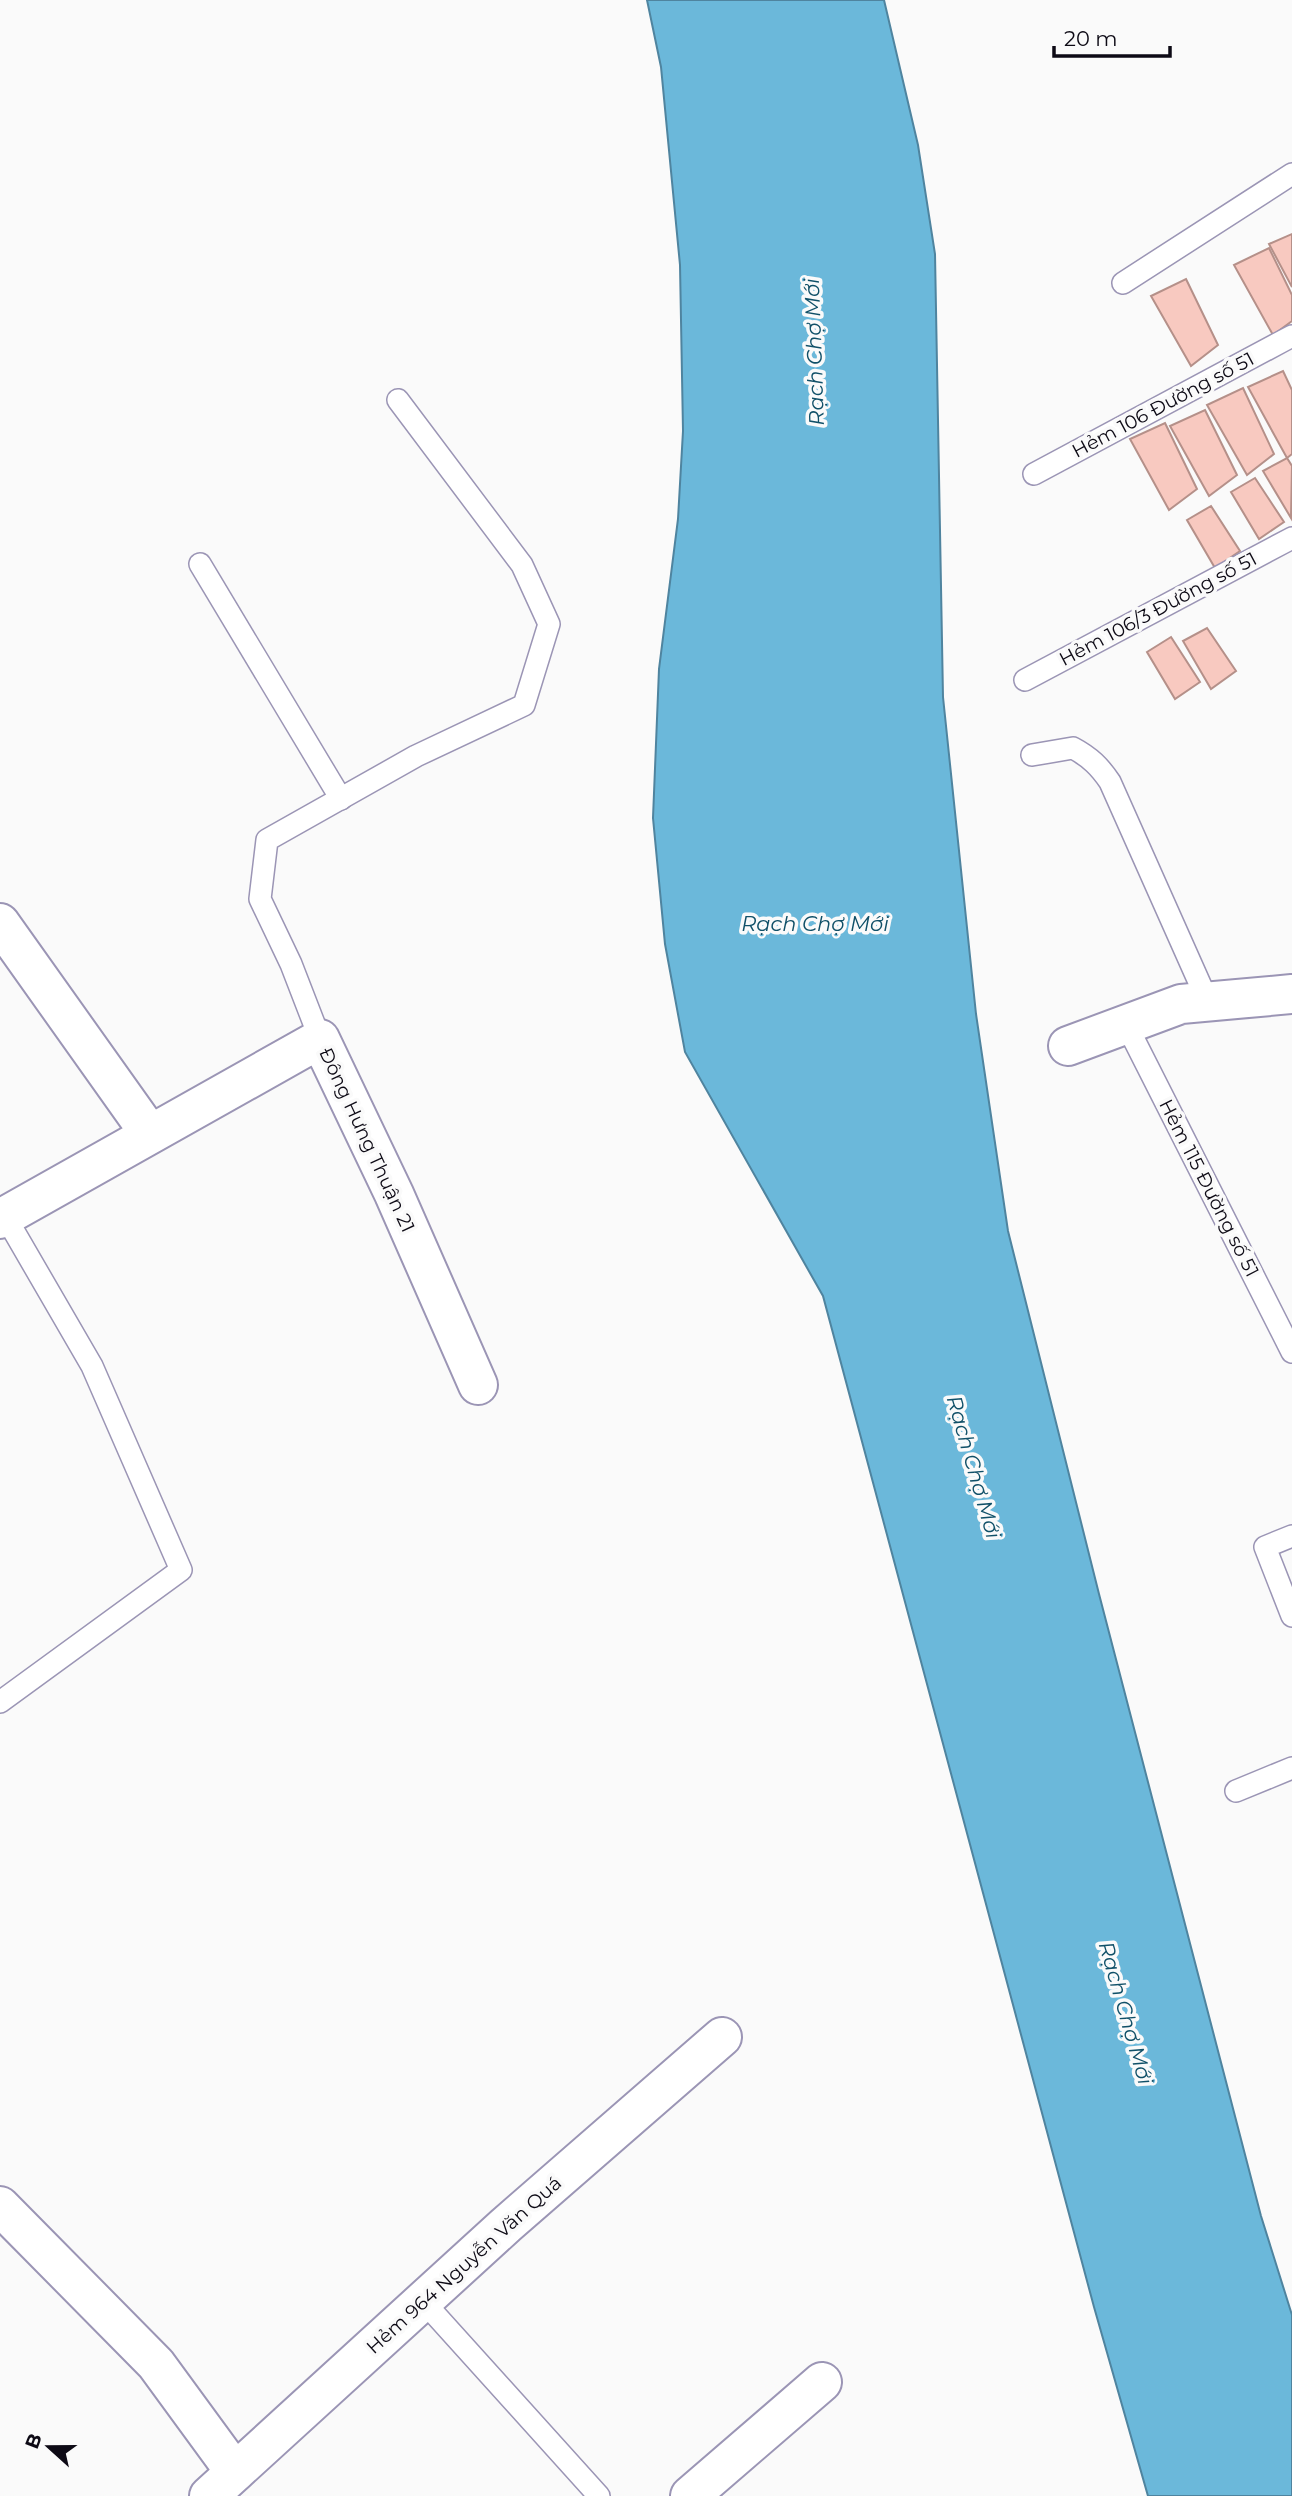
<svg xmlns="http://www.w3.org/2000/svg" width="1292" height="2496" font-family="Montserrat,sans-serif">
<rect width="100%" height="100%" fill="#fafafa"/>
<!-- water -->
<polygon fill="#6bb8da" stroke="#4f849f" stroke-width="2" points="647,0 884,0 918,145 935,254 943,697 976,1014 1008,1231 1099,1594 1261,2216 1292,2315 1292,2496 1148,2496 1094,2307 823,1296 685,1052 665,944 653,818 659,669 678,519 683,431 680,265 661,67"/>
<!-- building -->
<g fill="#f8c9c0" stroke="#b59089" stroke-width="2">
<polygon points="1292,234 1292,287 1269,244"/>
<polygon points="1269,248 1292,295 1292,321 1273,335 1234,265"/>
<polygon points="1186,279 1218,345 1191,366 1151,296"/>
<polygon points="1283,371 1292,390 1292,454 1287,458 1248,387"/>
<polygon points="1243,388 1274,454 1247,475 1207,405"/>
<polygon points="1205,410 1237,475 1209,496 1170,426"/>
<polygon points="1165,423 1197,489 1169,510 1130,439"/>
<polygon points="1287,458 1292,466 1291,518 1263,471"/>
<polygon points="1255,478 1284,522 1259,539 1231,492"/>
<polygon points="1211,506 1240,551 1215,568 1187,520"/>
<polygon points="1207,628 1236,671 1211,689 1183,641"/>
<polygon points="1171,637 1200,682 1175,699 1147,652"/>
</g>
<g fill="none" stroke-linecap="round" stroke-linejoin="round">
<defs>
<g id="lane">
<polyline points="1123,283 1292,174"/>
<polyline points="1034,474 1292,336"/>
<polyline points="200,564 341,799"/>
<polyline points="1025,680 1292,538"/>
<path d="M1032,755L1073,748C1090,757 1100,767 1110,782L1208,1002"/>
<polyline points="1126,1024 1292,1352"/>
<polyline points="320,1039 291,964 260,899 267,840 416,756 524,705 549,624 522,565 398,400"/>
<polyline points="1292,1536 1265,1547 1292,1616"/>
<polyline points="0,1702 181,1570 92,1366 5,1216"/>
<polyline points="1236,1791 1292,1768"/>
<polyline points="423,2301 599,2496"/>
</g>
<g id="street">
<polyline points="0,923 150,1134"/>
<polyline points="1068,1046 1181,1004 1292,994"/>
<polyline points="0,1219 320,1039 394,1194 478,1385"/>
<polyline points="0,2206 156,2364 235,2472"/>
<polyline points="209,2496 506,2225 722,2037"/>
<polyline points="690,2496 822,2382"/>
</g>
</defs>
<!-- lane casing -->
<use href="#lane" stroke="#9b95b5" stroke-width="24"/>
<!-- street casing -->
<use href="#street" stroke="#9b95b5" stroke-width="42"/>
<!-- lane -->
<use href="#lane" stroke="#fff" stroke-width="21"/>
<!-- street -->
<use href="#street" stroke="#fff" stroke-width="38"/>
</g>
<g text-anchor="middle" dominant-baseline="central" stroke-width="7" stroke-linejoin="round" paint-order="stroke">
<!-- street labels -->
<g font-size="19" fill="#0d0a15" stroke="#fafafa">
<text transform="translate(1163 405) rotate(-28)">Hẻm 106 Đường số 51</text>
<text transform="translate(1158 609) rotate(-28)">Hẻm 106/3 Đường số 51</text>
<text transform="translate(367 1140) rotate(65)">Đông Hưng Thuận 21</text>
<text transform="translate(1209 1188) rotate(63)">Hẻm 115 Đường số 51</text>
<text transform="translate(464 2265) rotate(-42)">Hẻm 964 Nguyễn Văn Quá</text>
</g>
<!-- water labels -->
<g font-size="21" font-style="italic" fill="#105068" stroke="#fafafa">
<text transform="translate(814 352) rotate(-92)">Rạch Chợ Mới</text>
<text x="815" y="923">Rạch Chợ Mới</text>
<text transform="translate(974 1467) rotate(74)">Rạch Chợ Mới</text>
<text transform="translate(1126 2013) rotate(74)">Rạch Chợ Mới</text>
</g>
</g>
<!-- north arrow -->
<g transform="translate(49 2447) rotate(291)" stroke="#fafafa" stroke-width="5" paint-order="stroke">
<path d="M0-5L12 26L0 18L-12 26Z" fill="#0d0a15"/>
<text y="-10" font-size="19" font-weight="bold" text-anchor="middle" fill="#0d0a15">B</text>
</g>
<!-- scale -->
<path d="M1054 46v10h116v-10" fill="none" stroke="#0d0a15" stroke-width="3.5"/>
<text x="1064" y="46" font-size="21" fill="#0d0a15" stroke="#fafafa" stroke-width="5" paint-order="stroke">20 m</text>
</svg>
